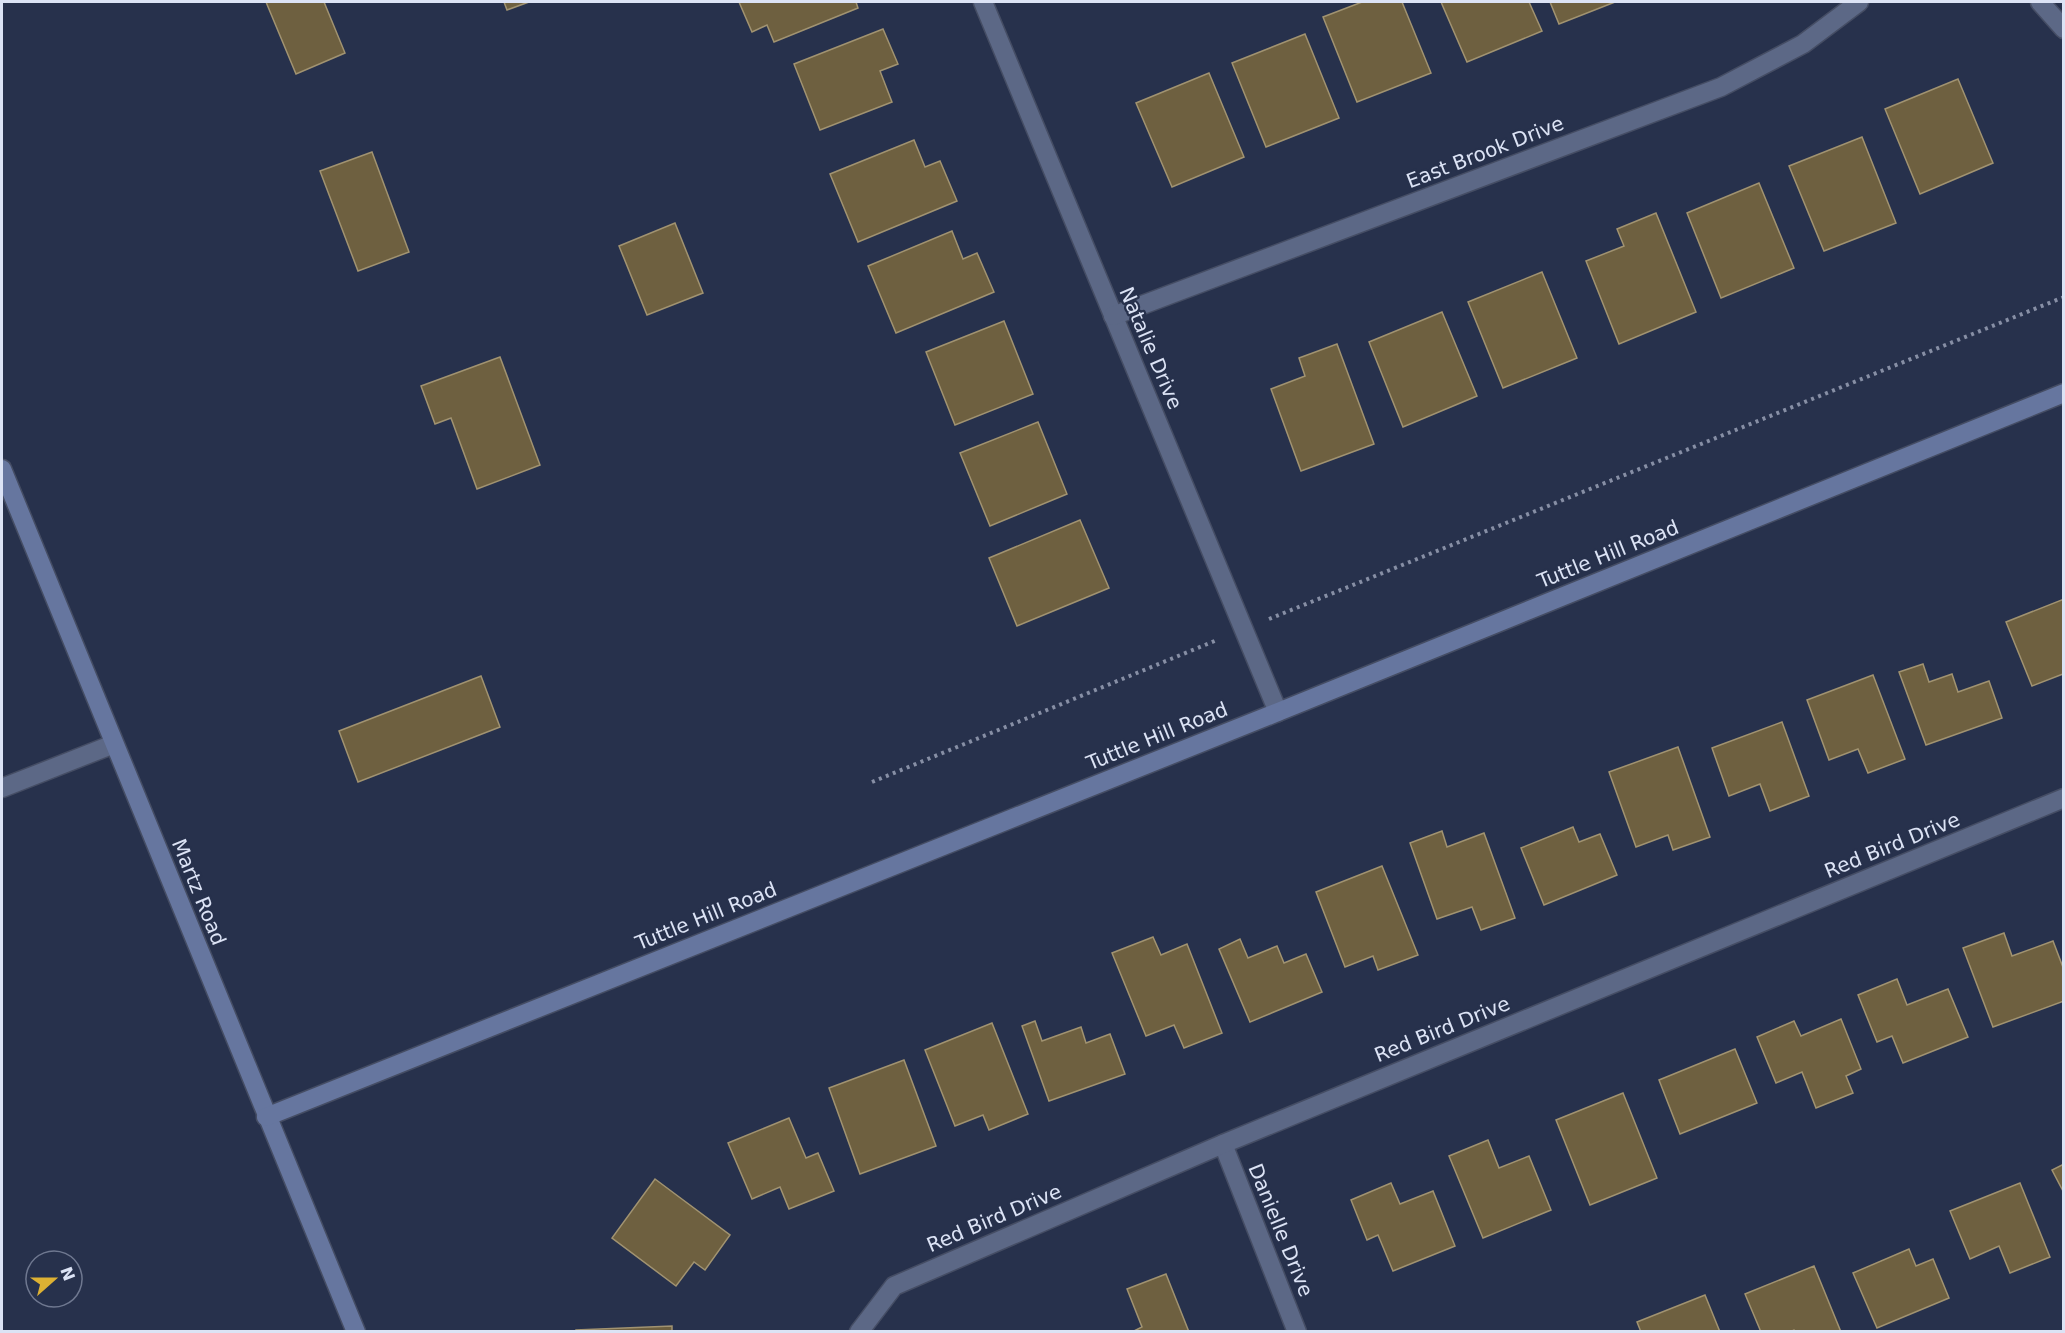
<svg xmlns="http://www.w3.org/2000/svg" width="2065" height="1333" font-family="'DejaVu Sans',sans-serif">
<rect width="100%" height="100%" fill="#27314c"/>
<!-- building -->
<g fill="#6e6040" stroke="#a19371" stroke-width="1.5">
<polygon points="266,2 324,2 345,53 296,74"/>
<polygon points="504,2 529,2 507,10"/>
<polygon points="739,2 856,2 858,8 774,42 767,25 752,32"/>
<polygon points="1362,2 1402,2 1431,73 1357,102 1323,17"/>
<polygon points="1441,2 1529,2 1542,31 1467,62"/>
<polygon points="1550,2 1615,2 1559,24"/>
<polygon points="883,29 898,64 880,71 892,102 820,130 794,64"/>
<polygon points="1305,34 1339,118 1266,147 1232,63"/>
<polygon points="1209,73 1244,157 1172,187 1136,103"/>
<polygon points="1958,79 1993,163 1920,194 1885,109"/>
<polygon points="1862,137 1896,223 1824,251 1789,166"/>
<polygon points="914,140 925,167 940,161 957,201 858,242 830,174"/>
<polygon points="372,152 409,252 358,271 320,171"/>
<polygon points="1759,183 1794,268 1721,298 1687,213"/>
<polygon points="1656,213 1696,312 1619,344 1586,261 1624,246 1617,229"/>
<polygon points="675,223 703,293 647,315 619,246"/>
<polygon points="952,231 963,259 977,253 994,292 896,333 868,266"/>
<polygon points="1542,272 1577,358 1503,388 1468,302"/>
<polygon points="1442,312 1477,396 1403,427 1369,342"/>
<polygon points="1004,321 1033,394 955,425 926,352"/>
<polygon points="1337,344 1374,444 1301,471 1271,389 1305,376 1299,358"/>
<polygon points="500,357 540,465 477,489 451,418 435,424 421,386"/>
<polygon points="1038,422 1067,494 990,526 960,453"/>
<polygon points="1080,520 1109,588 1017,626 989,558"/>
<polygon points="2064,599 2064,676 2063,674 2032,686 2006,622"/>
<polygon points="1923,664 1929,682 1952,674 1958,692 1989,681 2002,718 1926,745 1899,672"/>
<polygon points="1873,675 1905,759 1868,773 1858,749 1829,760 1807,700"/>
<polygon points="481,676 500,727 358,782 339,731"/>
<polygon points="1782,722 1809,796 1770,811 1760,784 1729,796 1712,748"/>
<polygon points="1678,747 1710,837 1673,850 1668,835 1636,847 1609,772"/>
<polygon points="1573,827 1579,842 1600,834 1617,875 1544,905 1521,848"/>
<polygon points="1442,831 1447,847 1484,833 1515,918 1481,930 1472,907 1437,919 1410,843"/>
<polygon points="1382,866 1418,955 1378,970 1373,956 1345,967 1316,892"/>
<polygon points="2004,933 2012,956 2053,941 2064,970 2064,1001 1993,1027 1963,948"/>
<polygon points="1153,937 1161,955 1187,944 1222,1033 1184,1048 1174,1025 1146,1036 1112,953"/>
<polygon points="1240,939 1248,958 1277,946 1284,963 1306,954 1322,992 1250,1022 1219,949"/>
<polygon points="1897,979 1907,1005 1948,989 1968,1037 1903,1063 1892,1036 1877,1042 1858,995"/>
<polygon points="1841,1019 1861,1069 1846,1076 1853,1093 1816,1108 1802,1072 1776,1083 1757,1037 1794,1021 1801,1036"/>
<polygon points="1035,1021 1042,1041 1081,1027 1086,1043 1110,1034 1125,1074 1049,1101 1022,1026"/>
<polygon points="992,1023 1028,1114 989,1130 983,1115 955,1126 925,1050"/>
<polygon points="1735,1049 1757,1103 1680,1134 1659,1080"/>
<polygon points="904,1060 936,1146 860,1174 829,1088"/>
<polygon points="1623,1093 1657,1178 1590,1205 1556,1120"/>
<polygon points="789,1118 806,1158 818,1153 834,1191 789,1209 780,1187 752,1199 728,1143"/>
<polygon points="1488,1140 1499,1168 1529,1156 1551,1210 1483,1238 1449,1156"/>
<polygon points="2064,1164 2064,1193 2052,1170"/>
<polygon points="655,1179 730,1235 705,1270 694,1262 676,1286 612,1238"/>
<polygon points="1391,1183 1400,1204 1433,1191 1455,1246 1393,1271 1378,1235 1367,1240 1351,1200"/>
<polygon points="2020,1183 2050,1257 2010,1273 1999,1246 1970,1259 1950,1211"/>
<polygon points="1909,1249 1916,1266 1933,1259 1949,1298 1877,1328 1853,1273"/>
<polygon points="1814,1266 1841,1332 1795,1332 1794,1330 1790,1332 1761,1332 1745,1294"/>
<polygon points="1166,1274 1189,1332 1132,1332 1142,1327 1127,1289"/>
<polygon points="1705,1295 1720,1332 1641,1332 1637,1322"/>
<polygon points="672,1326 672,1332 576,1332 576,1330"/>
</g>
<g fill="none" stroke-linecap="round" stroke-linejoin="round">
<defs>
<g id="street">
<polyline points="983,2 1278,712"/>
<polyline points="2040,2 2064,29"/>
<polyline points="1113,316 1721,87 1803,44 1859,2"/>
<polyline points="2,788 114,744"/>
<polyline points="1223,1144 1297,1332"/>
<polyline points="859,1332 894,1286 1223,1144 2064,798"/>
</g>
<g id="secondary">
<polyline points="2,469 356,1332"/>
<polyline points="266,1117 1278,712 2064,393"/>
</g>
</defs>
<!-- street casing -->
<use href="#street" stroke="#454d64" stroke-width="21"/>
<!-- secondary casing -->
<use href="#secondary" stroke="#454d64" stroke-width="21"/>
<!-- path -->
<g stroke="#878fa5" stroke-width="4" stroke-dasharray="3 4.5" stroke-linecap="butt">
<polyline points="1269,619 2064,297"/>
<polyline points="872,782 1217,640"/>
</g>
<!-- street -->
<use href="#street" stroke="#5c6886" stroke-width="18"/>
<!-- secondary -->
<use href="#secondary" stroke="#66769f" stroke-width="18"/>
</g>
<g text-anchor="middle" dominant-baseline="central" stroke-width="4.5" stroke-linejoin="round" paint-order="stroke">
<!-- street labels -->
<g font-size="20" fill="#dce3f5" stroke="#27314c">
<text transform="translate(1485 152) rotate(-21)">East Brook Drive</text>
<text transform="translate(1151 348) rotate(67)">Natalie Drive</text>
<text transform="translate(1608 554) rotate(-22)">Tuttle Hill Road</text>
<text transform="translate(1157 736) rotate(-22)">Tuttle Hill Road</text>
<text transform="translate(1892 845) rotate(-22)">Red Bird Drive</text>
<text transform="translate(199 892) rotate(68)">Martz Road</text>
<text transform="translate(706 916) rotate(-22)">Tuttle Hill Road</text>
<text transform="translate(1442 1029) rotate(-22)">Red Bird Drive</text>
<text transform="translate(994 1218) rotate(-23)">Red Bird Drive</text>
<text transform="translate(1281 1230) rotate(68)">Danielle Drive</text>
</g>
</g>
<!-- border -->
<rect width="2065" height="1333" fill="none" stroke="#dce3f5" stroke-width="6"/>
<!-- north arrow -->
<g transform="translate(54 1279) rotate(69)"><circle r="28" fill="#27314c" stroke="#6f7890" stroke-width="1.5"/>
<path d="M0-4.5L10 22L0 15L-10 22Z" fill="#ddb133"/>
<text y="-9" font-size="16" font-weight="bold" text-anchor="middle" fill="#dce3f5">N</text>
</g>
</svg>
